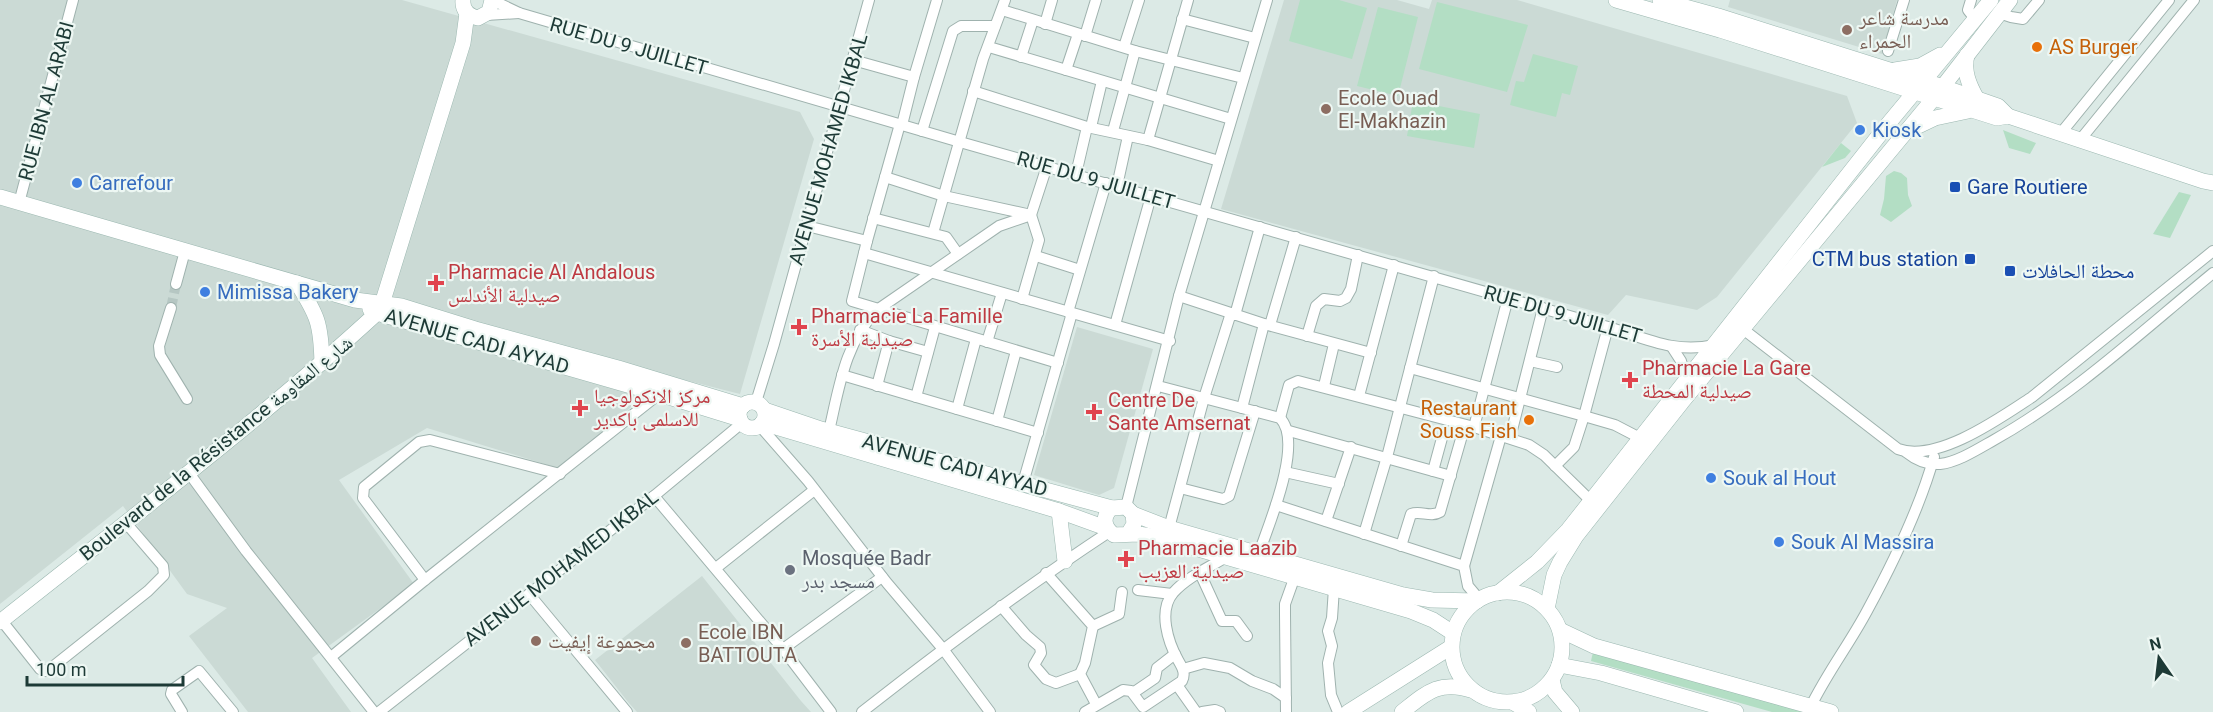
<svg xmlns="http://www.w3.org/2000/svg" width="2213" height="712" font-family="Roboto,'Noto Naskh Arabic',sans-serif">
<rect width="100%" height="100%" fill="#dceae6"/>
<!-- built -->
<g fill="#cbdad5">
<polygon points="0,0 402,0 800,112 814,139 740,394 665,375 564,470 427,428 339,480 414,584 312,658 351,712 248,712 189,636 227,608 187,594 123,506 0,604"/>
<polygon points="1284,0 1397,0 1429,9 1432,0 1517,0 1847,96 1857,123 1717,297 1697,310 1626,295 1608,315 1221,209"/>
<polygon points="1730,0 1897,0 1882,54 1728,7"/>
<polygon points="1077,327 1153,349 1114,488 1099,495 1034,475"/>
<polygon points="702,576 801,701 811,712 637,712 628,702 595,660"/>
</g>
<!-- green -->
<g fill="#b3dec4">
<polygon points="1300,0 1339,0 1367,8 1352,59 1289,41"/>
<polygon points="1437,2 1528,25 1507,92 1419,69"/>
<polygon points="1378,7 1418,17 1398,96 1357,86"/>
<polygon points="1533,54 1578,66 1570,95 1562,93 1556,117 1510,105 1516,81 1524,82"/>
<polygon points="1413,101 1480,114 1474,148 1407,136"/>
<polygon points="2003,130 2036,143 2030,154 2009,148"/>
<polygon points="1841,143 1851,151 1845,158 1822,167"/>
<polygon points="1894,171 1901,173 1907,178 1908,195 1912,206 1891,222 1880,215 1884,199 1886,176"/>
<polygon points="2179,192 2191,195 2170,238 2153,234"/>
<polygon points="1593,652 1804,712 1772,712 1591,661"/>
</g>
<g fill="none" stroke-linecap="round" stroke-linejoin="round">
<!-- street-tunnel -->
<polyline stroke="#b6c7c3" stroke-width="10" stroke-dasharray="10 5" stroke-linecap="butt" points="171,308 176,284"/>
<defs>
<g id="street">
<path d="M492,0L519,13L960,142L1608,327C1645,338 1675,354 1714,345"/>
<polyline points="1971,0 1968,10 1975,19"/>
<polyline points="1002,10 1135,51 1243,78"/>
<polyline points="1999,13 2011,17 2023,19 2039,0"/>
<polyline points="486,15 519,13"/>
<polyline points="1182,19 1255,38"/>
<polyline points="1045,24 1052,0"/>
<polyline points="1085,36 1096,0"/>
<polyline points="989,47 1231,119"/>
<polyline points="1124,47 1139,0"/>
<polyline points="1888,51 1904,0"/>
<polyline points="1021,57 1033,20"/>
<polyline points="853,60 914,77 902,125"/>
<polyline points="1066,70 1078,34"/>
<polyline points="914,77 937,0"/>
<polyline points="973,91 1087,127 1148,140 1188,0"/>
<polyline points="900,124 867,241 852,301 1058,363"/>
<polyline points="1091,127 1102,81"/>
<polyline points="922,131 953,31 961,26 995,26"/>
<polyline points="1113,131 1135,51"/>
<polyline points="2061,133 2169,0"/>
<polyline points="1148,140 1219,161"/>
<polyline points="2080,140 2194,0"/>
<polyline points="1076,174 1087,127"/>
<polyline points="885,177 944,196 1031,215 1039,240 1022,299"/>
<polyline points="1117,186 1128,136"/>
<polyline points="19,203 73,0"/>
<polyline points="873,218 946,237 958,254"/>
<polyline points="807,226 867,241"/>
<polyline points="933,233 983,59 1005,0"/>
<polyline points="864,253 1170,341"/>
<polyline points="1036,256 1080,270"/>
<polyline points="176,284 185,251"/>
<polyline points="1179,296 1264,324 1371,353"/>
<polyline points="171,308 159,346 160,355 187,399"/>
<polyline points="1068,312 1106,183"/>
<polyline points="1235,315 1260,227"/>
<polyline points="1115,325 1151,196"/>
<polyline points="1270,325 1296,237"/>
<path d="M1739,326L1898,449C1937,463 2000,418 2032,397L2213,251"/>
<polyline points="1608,327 1584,416 1615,425 1640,438"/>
<polyline points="860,330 889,341"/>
<polyline points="1307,336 1316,306 1324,299 1340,301 1346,298 1351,289 1358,255"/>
<polyline points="987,342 1002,293"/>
<polyline points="1672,347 1681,361 1686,380"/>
<polyline points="1530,361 1557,367"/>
<polyline points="1410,368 1584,416 1574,447 1555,466"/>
<polyline points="842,375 1038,433"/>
<polyline points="877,386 889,341 928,352"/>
<path d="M1158,386L1280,418C1304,442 1269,524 1259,553"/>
<polyline points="1324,386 1334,344"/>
<polyline points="1359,396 1394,265"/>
<polyline points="916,397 935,327"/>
<polyline points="756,402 774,344 869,0"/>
<polyline points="1242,408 1264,324"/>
<polyline points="957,409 976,339"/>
<polyline points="1280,418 1289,385 1298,381 1474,427 1529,445 1544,455 1591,501"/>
<polyline points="997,421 1016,351"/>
<polyline points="759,425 808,481 887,583 943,649 990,712"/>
<polyline points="1474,427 1508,298"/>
<path d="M829,431C839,388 845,342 877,310L999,226L1031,215L1047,166"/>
<polyline points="1289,431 1451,476"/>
<polyline points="1510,438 1543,308"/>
<path d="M1906,452C1916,460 1926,465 1940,464C1958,462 1978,449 1994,440C2074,395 2142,331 2213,273"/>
<polyline points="1433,471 1442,438"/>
<polyline points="1285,472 1339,484"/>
<polyline points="189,473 246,551 374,712"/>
<polyline points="1023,483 1072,313"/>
<polyline points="1180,488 1223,499 1229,496 1255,411"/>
<polyline points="654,496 783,649"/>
<polyline points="1276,505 1464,566 1468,586 1479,599"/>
<polyline points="1126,507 1179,296 1267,0"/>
<polyline points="1326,521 1351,447"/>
<polyline points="1169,528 1204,398 1231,313"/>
<polyline points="1364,534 1387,457 1434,276"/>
<path d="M1401,546L1411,514C1421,510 1430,518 1440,512L1465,425"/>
<polyline points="1464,566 1501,436"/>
<polyline points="716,568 813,491"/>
<polyline points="1046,573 1093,626 1085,663 1080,674 1096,704"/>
<polyline points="1200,573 1222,621 1236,621 1247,636"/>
<polyline points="425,580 363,498 364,487 419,442 430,440 560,474"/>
<polyline points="1334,588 1332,618 1328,631 1332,646 1328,663 1331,695 1338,712"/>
<polyline points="1138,590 1172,594"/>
<polyline points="529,594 627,712"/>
<polyline points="1001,606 1026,635 1040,647 1041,653 1034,665 1046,679 1056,683 1080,674"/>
<polyline points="2,621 40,669 45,671 50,669 148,591 164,575 163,566 126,523"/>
<polyline points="1093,626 1119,614 1122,592"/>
<polyline points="331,657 425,580 659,394"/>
<polyline points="1183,669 1204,663 1230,668 1252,681 1273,689 1286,698"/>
<polyline points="1177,685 1196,712"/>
<polyline points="1133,693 1155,678 1157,668 1175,654"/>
<path d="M1811,706C1827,673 1850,643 1867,611C1892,565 1920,507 1934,457"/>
<polyline points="182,712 171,694 172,690 199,671 233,712"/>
<polyline points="379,712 654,496 742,423"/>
<polyline points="831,712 783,649 882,577"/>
<path d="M862,712C942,649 1024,588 1109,532"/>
<path d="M1085,712L1123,690L1131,691L1143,707L1182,681C1186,673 1182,667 1178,660C1168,642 1158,611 1173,593C1187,577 1210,567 1228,556"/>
<polyline points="1202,712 1215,710 1220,712"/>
<polyline points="1286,712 1285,614 1285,604 1295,576"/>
</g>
<g id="secondary">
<path d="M463,0C462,10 468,16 478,18L489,12L492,0"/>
<polyline points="1616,0 1720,30 1997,118 2008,116 2203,181 2213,183"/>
<polyline points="1660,0 1718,16 1943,87 1998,106 2008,116"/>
<path d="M1967,55C1963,71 1969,85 1977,99"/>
<polyline points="1895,70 1920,66 1940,55"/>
<polyline points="1914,128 1935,118 1968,111"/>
<polyline points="0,197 355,300 401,306 475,329 618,368 743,406"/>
<path d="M297,283C318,316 321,324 322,363"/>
<polyline points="370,309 377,313 659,394 740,419"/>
<circle cx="752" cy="415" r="13"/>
<polyline points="765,410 821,429 1112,508"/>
<polyline points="762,423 1059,511 1106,528"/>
<polyline points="1059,511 1065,561"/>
<polyline points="1133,514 1169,528 1403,595 1432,600 1477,601"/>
<path d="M1128,534L1134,524L1133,514L1126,507L1112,508C1102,516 1103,527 1114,535L1138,534L1157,537L1411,611L1433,620L1453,633"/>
<circle cx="1507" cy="647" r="55"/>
<polyline points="1498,593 1537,562 1568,530 1888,124 1991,0"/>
<polyline points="1547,609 1554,575 1560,562 1576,536 1682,402 1934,98 2010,0"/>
<path d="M0,622C127,521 257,423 377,313L382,304L463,43L467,13"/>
<polyline points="1560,630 1594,646 1831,712"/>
<polyline points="1559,665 1601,673 1736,712"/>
<polyline points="1552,680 1555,692 1572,712"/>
<polyline points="1514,703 1529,712"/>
<polyline points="1348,712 1451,647"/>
<path d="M1402,712C1426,693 1439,680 1471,690"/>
</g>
</defs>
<!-- street casing -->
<use href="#street" stroke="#9fb2ae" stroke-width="12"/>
<!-- secondary casing -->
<use href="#secondary" stroke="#9bb7b0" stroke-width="16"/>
<!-- street -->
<use href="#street" stroke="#fff" stroke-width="10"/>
<!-- secondary -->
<use href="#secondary" stroke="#fff" stroke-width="15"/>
</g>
<!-- markers -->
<g fill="#8d6e63" stroke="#edf7f3" stroke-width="2">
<circle cx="1847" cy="30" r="6"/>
<circle cx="1326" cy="109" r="6"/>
<circle cx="536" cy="641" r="6"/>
<circle cx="686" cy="643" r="6"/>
</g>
<g fill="#e8710a" stroke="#edf7f3" stroke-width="2">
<circle cx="2037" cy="47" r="6"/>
<circle cx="1529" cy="420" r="6"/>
</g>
<g fill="#3f7fe0" stroke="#edf7f3" stroke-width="2">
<circle cx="1860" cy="130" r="6"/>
<circle cx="77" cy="183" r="6"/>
<circle cx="205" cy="292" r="6"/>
<circle cx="1711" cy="478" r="6"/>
<circle cx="1779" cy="542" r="6"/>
</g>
<g fill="#1a4fb4" stroke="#edf7f3" stroke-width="2">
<rect x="1949" y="181" width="12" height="12" rx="3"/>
<rect x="1964" y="253" width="12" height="12" rx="3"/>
<rect x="2004" y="265" width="12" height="12" rx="3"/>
</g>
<g fill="#e0444e" stroke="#edf7f3" stroke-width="2">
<path d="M433 274h6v6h6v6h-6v6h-6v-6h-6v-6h6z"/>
<path d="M796 318h6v6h6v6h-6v6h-6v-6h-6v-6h6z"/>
<path d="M1627 371h6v6h6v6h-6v6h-6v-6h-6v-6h6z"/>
<path d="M577 399h6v6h6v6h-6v6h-6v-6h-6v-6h6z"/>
<path d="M1091 403h6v6h6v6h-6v6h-6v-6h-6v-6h6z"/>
<path d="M1123 550h6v6h6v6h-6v6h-6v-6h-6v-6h6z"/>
</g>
<circle fill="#6b7280" stroke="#edf7f3" stroke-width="2" cx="790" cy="570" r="6"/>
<g text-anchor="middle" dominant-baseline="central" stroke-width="4.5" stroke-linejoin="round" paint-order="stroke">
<!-- education labels -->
<g font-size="20" fill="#785e54" stroke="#edf7f3" text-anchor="start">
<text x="1859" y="18">مدرسة شاعر<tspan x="1859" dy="23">الحمراء</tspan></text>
<text x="1338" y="98">Ecole Ouad<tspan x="1338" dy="23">El-Makhazin</tspan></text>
<text x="698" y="632">Ecole IBN<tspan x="698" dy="23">BATTOUTA</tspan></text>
<text x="548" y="641">مجموعة إيفيت</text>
</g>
<!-- street labels -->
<g font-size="20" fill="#1d3a36" stroke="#edf7f3">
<text transform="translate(629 46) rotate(16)">RUE DU 9 JUILLET</text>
<text transform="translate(46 101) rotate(-75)">RUE IBN AL ARABI</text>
<text transform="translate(828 149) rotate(-74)">AVENUE MOHAMED IKBAL</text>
<text transform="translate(1096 180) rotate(16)">RUE DU 9 JUILLET</text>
<text transform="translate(1563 314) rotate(16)">RUE DU 9 JUILLET</text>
<text transform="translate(477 341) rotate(16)">AVENUE CADI AYYAD</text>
<text transform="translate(216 448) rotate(-39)">Boulevard de la Résistance شارع المقاومة</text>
<text transform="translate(955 465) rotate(15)">AVENUE CADI AYYAD</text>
<text transform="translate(561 568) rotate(-38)">AVENUE MOHAMED IKBAL</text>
</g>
<!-- food labels -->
<g font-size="20" fill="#c56008" stroke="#edf7f3" text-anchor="start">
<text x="2049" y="47">AS Burger</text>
<text x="1517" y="408" text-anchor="end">Restaurant<tspan x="1517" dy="23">Souss Fish</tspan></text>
</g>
<!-- shop labels -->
<g font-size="20" fill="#366cbe" stroke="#edf7f3" text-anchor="start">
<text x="1872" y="130">Kiosk</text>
<text x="89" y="183">Carrefour</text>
<text x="217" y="292">Mimissa Bakery</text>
<text x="1723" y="478">Souk al Hout</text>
<text x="1791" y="542">Souk Al Massira</text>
</g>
<!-- transit labels -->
<g font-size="20" fill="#164399" stroke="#edf7f3" text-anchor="start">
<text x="1967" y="187">Gare Routiere</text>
<text x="1958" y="259" text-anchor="end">CTM bus station</text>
<text x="2022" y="271">محطة الحافلات</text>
</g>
<!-- health labels -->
<g font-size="20" fill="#be3a42" stroke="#edf7f3" text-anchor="start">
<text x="448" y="272">Pharmacie Al Andalous<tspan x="448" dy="23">صيدلية الأندلس</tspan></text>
<text x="811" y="316">Pharmacie La Famille<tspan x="811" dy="23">صيدلية الأسرة</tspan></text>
<text x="1642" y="368">Pharmacie La Gare<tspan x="1642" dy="23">صيدلية المحطة</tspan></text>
<text x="594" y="396">مركز الانكولوجيا<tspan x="594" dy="23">للاسلمى باكدير</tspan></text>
<text x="1108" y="400">Centre De<tspan x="1108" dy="23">Sante Amsernat</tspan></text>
<text x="1138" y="548">Pharmacie Laazib<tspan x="1138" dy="23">صيدلية العزيب</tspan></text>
</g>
<!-- worship labels -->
<g font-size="20" fill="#5b616d" stroke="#edf7f3" text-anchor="start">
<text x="802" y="558">Mosquée Badr<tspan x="802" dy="23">مسجد بدر</tspan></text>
</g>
</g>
<!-- north arrow -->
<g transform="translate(2159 658) rotate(346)" stroke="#edf7f3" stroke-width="4.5" paint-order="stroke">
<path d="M0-4.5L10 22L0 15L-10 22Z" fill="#1d3a36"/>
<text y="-9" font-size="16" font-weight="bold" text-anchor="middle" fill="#1d3a36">N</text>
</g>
<!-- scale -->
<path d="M27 676v9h156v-9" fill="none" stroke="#1d3a36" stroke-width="3"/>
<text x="36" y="676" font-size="18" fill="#1d3a36" stroke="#edf7f3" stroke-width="4.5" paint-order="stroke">100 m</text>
</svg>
